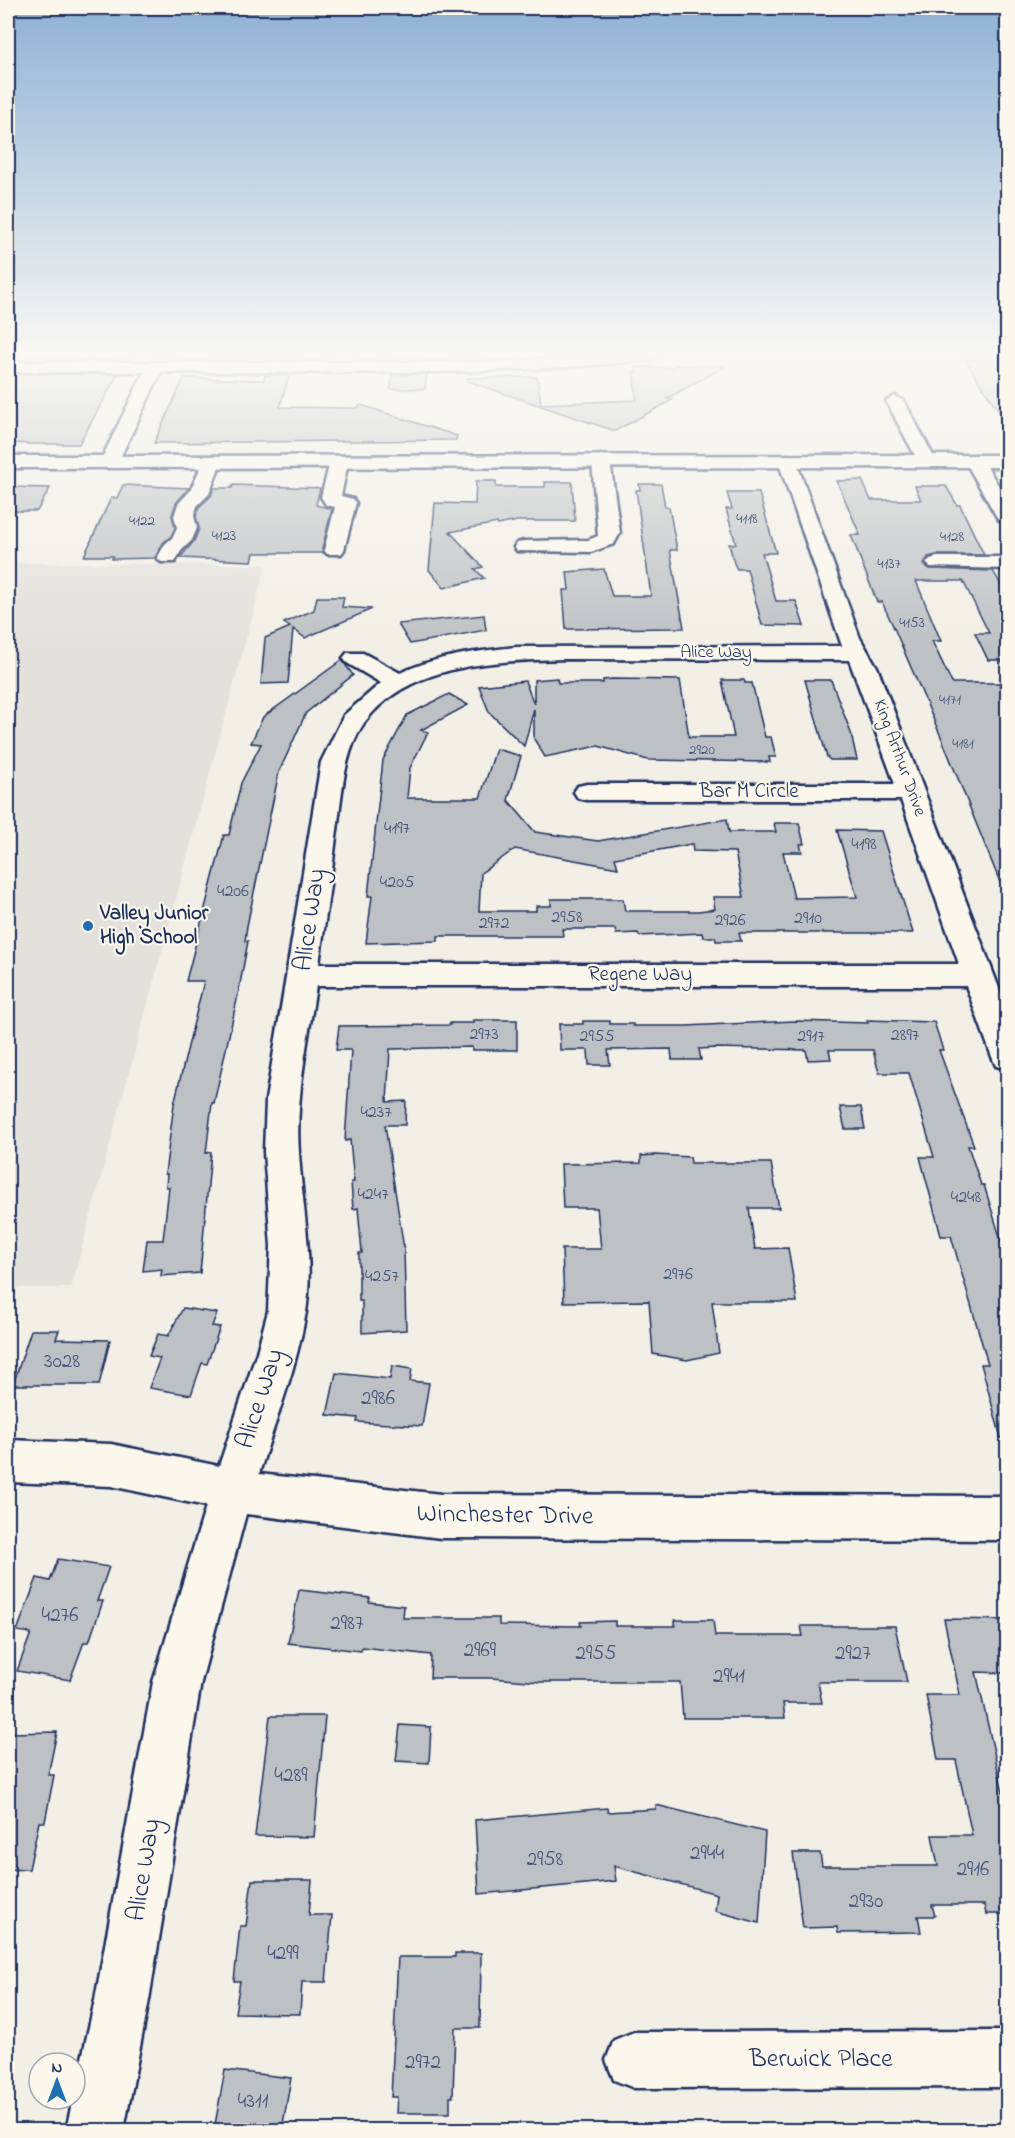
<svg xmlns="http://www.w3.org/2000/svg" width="1015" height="2138" font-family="'Indie Flower',sans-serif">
<rect width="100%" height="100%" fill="#f2efe6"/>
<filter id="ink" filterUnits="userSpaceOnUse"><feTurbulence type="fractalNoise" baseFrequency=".0167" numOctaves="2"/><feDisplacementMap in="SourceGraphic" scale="12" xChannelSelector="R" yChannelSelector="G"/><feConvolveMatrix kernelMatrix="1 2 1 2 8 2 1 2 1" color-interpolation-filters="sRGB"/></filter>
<g filter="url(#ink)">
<!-- built -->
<polygon fill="#e2e1dc" points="8,563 266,565 71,1288 8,1288"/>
<!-- building -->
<g fill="#bdc0c4" stroke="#1b2f5e" stroke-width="1.5" fill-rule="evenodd">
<polygon points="13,355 128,355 126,360 10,360"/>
<rect x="395" y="355" width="33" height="5"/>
<polygon points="965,360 999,360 1008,372 1008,425"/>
<polygon points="674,365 726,366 666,399 674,399 615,431 467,381 467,378 537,377 541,404 637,400 633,372 637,372 636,367 674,368"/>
<polygon points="8,374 118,374 79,444 37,444 8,443"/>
<polygon points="427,374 425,389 390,389 393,375"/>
<polygon points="265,375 289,375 280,407 356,408 361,405 457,436 456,440 154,443 184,378 264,380"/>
<polygon points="862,480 871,500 921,500 915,486 946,486 957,505 960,505 984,555 936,555 928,557 924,565 930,569 993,571 1008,597 1008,672 1001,660 988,660 975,633 989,633 963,581 916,581 941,641 932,641 952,683 999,683 1008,701 1008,902 942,739 894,628 882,602 877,602 851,535 860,535 837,481"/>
<polygon points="476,481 496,481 496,487 545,487 545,482 572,482 575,521 517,521 498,525 497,523 450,532 483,567 475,569 484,578 444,588 429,570 435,503 475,504"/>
<polygon points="639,484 661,484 665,507 669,507 677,550 670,550 684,628 566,629 563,590 569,590 567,572 604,569 612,596 651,596 636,490 640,490"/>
<polygon points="123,485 189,488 176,503 172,515 175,528 171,536 163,543 155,558 112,559 113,556 84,556 111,498 117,498"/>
<polygon points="233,485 320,488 316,505 332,509 322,549 324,553 254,553 252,561 180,558 194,541 199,529 196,516 199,507 211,496 214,488 232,488"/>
<polygon points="8,487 50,488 37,511 8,511"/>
<polygon points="727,493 759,493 776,553 762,553 776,601 796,601 804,626 762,625 747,569 737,569 734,563 729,544 736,544 726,509 732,509"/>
<polygon points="317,597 344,597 342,607 372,609 305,638 293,629 288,683 261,684 265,638 290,627 284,623 314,610"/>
<polygon points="484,615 486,630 410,644 398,624"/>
<polygon points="342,660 353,675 306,713 279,772 247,926 245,941 248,941 238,995 214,1103 212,1103 206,1153 211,1152 200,1273 161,1276 162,1269 143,1271 147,1240 163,1240 169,1187 166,1187 167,1174 165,1174 174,1104 204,981 186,981 224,835 229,835 241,783 261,744 251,743 263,717"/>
<polygon points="557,678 558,683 603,683 603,680 612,679 680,680 689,737 734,737 722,680 744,680 745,683 752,683 765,737 771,737 776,757 769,757 770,762 648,760 598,746 545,757 534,739 534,709 524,746 489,712 479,686 525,681 534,704 534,680"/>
<polygon points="805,680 831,680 851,733 857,760 830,760 827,757"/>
<path d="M449,694L468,705L421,730L428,732L410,768L407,798H480L496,749L521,756L508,800L535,832L598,841L727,819L729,832H776L774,823H799L804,844H800L802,852H783L794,898L857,897L837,830L881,831L913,933H739L741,941H716L715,937H703L702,933L639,936L638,933L616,934L615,929H562L563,936H438V941L366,943L372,896H368L383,760L407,715ZM692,844L693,851L735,852L744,897H713L715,909L698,911H625L623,899H551V906H536V911H479L481,873L515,849L618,868L615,858Z"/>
<polygon points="473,1020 517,1020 517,1050 472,1050 472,1047 390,1049 387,1102 406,1101 405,1125 385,1125 404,1249 406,1330 362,1333 362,1301 359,1301 359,1253 362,1253 358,1208 353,1209 351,1182 354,1182 350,1140 345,1141 351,1050 336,1050 339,1026 450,1025 450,1023 473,1023"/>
<polygon points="867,1020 934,1022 943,1050 939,1050 974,1146 968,1146 981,1185 984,1185 1008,1263 1008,1437 1001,1438 981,1364 988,1364 951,1236 941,1236 920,1157 934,1157 909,1073 879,1073 873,1050 829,1050 831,1059 808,1060 806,1050 716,1048 699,1049 701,1060 672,1060 671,1049 608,1050 610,1065 589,1065 588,1050 560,1050 559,1024 583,1024 583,1021 610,1021 610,1024 633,1024 633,1026 686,1026 795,1021 868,1023"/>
<polygon points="840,1107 861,1107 865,1129 845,1129"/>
<polygon points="655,1155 690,1157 691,1163 771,1163 779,1208 749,1208 755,1249 788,1248 797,1302 712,1302 719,1353 687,1360 653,1354 649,1301 564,1302 562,1249 601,1249 597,1208 563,1208 561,1164 641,1163 641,1156"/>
<polygon points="183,1308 217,1313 212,1326 220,1327 207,1364 202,1363 191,1395 149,1388 160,1358 149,1356 158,1334 168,1336"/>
<polygon points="31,1330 59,1330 56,1339 110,1340 99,1385 13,1385"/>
<polygon points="392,1366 412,1369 410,1381 429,1383 422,1426 357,1422 358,1418 327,1415 336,1373 390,1379"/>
<polygon points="58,1559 109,1567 97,1601 103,1601 89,1642 84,1642 70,1680 17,1671 31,1633 17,1631 37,1578 50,1581"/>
<polygon points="299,1590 370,1598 369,1602 404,1606 403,1618 499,1618 499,1625 581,1626 580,1622 615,1621 615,1626 675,1626 675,1620 713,1620 715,1636 803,1636 801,1626 895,1626 907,1682 818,1682 822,1703 783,1703 785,1718 683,1718 680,1682 541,1682 491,1678 430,1678 431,1655 362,1647 361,1651 288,1643"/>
<polygon points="944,1619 1008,1620 1008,1673 976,1672 1003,1792 1008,1792 1008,1914 986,1914 984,1905 932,1905 935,1916 918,1916 921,1932 838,1933 837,1927 803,1928 793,1853 820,1853 822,1866 938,1866 932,1835 972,1835 956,1760 938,1760 926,1695 960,1695"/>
<polygon points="270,1716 325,1716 314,1837 255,1836"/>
<polygon points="400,1725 431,1727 429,1763 396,1761"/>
<polygon points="57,1732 48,1775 54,1775 45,1822 39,1822 29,1869 8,1870 8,1733"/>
<polygon points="656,1805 765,1832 759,1923 715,1911 717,1894 614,1866 616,1881 479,1894 475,1820 607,1808 608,1812 656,1809"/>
<polygon points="252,1880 312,1880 309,1915 332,1915 326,1982 302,1982 300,2014 235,2013 240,1981 234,1981 240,1926 246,1926"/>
<polygon points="455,1953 481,1953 480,2028 455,2028 453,2097 450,2097 450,2113 396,2113 397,2097 391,2097 398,1957 455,1957"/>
<polygon points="225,2070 291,2078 282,2130 214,2130"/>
</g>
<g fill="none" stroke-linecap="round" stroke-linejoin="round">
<defs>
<g id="minor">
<path d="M605,355H659L651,360C488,377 324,372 161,372L118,462L109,468L100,462L144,372H8V362H492Z"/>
<polygon points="895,396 904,401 936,461 934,465 920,465 918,461 886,401"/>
<polygon points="601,455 610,461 620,533 614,544 591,552 517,551 514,547 517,543 524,541 588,540 598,536 592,461"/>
<path d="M787,455L796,461L860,638L877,667L1008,1012V1069L996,1066L992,1057L966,986H316C308,1041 295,1098 299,1153C302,1206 314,1259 306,1312C297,1367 275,1421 259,1474L441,1494L1008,1496V1540L441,1538L246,1514L201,1682L149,2000L124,2130H66L95,2000L153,1682L206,1506L111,1486L8,1482V1440L111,1444L219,1466L257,1352L268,1311L271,1246L264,1152L266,1100L321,762L344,715L381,683L347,663L343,658L347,653H363L400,673C436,656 477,651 517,647L842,646L778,461ZM565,659L849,660L895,784H587L578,786L574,792L578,798L587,800H901L959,964H319C325,922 331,880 336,837C342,800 342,755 364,723C408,662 498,661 565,659Z"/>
<polygon points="974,455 981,457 1008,501 1008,525 998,519 965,461"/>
<polygon points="212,456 221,462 209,494 197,506 194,516 197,528 192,540 181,551 175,562 161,562 157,558 165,544 173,537 177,528 174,516 178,504 190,491 205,458"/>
<polygon points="339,456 348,462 341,496 353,499 356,503 344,550 341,554 327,554 324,550 335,507 326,505 321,497 330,462"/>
<polygon points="937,557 1008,557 1008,569 930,567 926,563 930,559"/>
<polygon points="1008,2031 1008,2087 634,2088 614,2080 606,2060 614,2040 634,2032"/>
</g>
<polygon id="major" points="1008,455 1008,467 8,468 8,456"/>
</defs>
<!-- minor casing -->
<use href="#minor" stroke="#1b2f5e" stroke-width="5"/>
<!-- major casing -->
<use href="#major" stroke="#1b2f5e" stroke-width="5"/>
<!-- minor -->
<use href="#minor" fill="#fbf7ec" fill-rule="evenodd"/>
<!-- major -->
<use href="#major" fill="#fbf7ec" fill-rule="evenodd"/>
</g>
</g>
<!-- sky -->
<linearGradient id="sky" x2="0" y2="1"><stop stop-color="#8fb1d4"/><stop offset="0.54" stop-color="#f9f8f4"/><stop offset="1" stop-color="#f9f8f4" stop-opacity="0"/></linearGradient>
<rect width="1015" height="654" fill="url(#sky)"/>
<!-- markers -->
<circle fill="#1f6fb2" stroke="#fbf7ec" stroke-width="2" cx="88" cy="926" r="6"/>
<g text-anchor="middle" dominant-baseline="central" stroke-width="4.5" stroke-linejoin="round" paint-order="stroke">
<!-- far-number labels -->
<g font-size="15" fill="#445378">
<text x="747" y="519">4118</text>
<text x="142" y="521">4122</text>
<text x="224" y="536">4123</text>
<text x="952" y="537">4128</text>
<text x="889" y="564">4137</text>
<text x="912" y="623">4153</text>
<text x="950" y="700">4171</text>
<text x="963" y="744">4181</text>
<text x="702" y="750">2920</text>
</g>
<!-- far-street labels -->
<g font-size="18" fill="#1b2f5e" stroke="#fbf7ec">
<text x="716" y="653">Alice Way</text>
<text transform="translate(899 758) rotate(70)">King Arthur Drive</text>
</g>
<!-- number labels -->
<g font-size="18" fill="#445378">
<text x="397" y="829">4197</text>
<text x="864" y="845">4198</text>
<text x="397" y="883">4205</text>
<text x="233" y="892">4206</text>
<text x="567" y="918">2958</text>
<text x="808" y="919">2910</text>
<text x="730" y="921">2926</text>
<text x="494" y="924">2972</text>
<text x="484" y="1035">2973</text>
<text x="905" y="1036">2897</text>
<text x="597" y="1037">2955</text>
<text x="811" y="1037">2917</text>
<text x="376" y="1113">4237</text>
<text x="373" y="1195">4247</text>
<text x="966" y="1198">4248</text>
<text x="678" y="1275">2976</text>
<text x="382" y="1277">4257</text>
</g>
<!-- street labels -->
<g font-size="21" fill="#1b2f5e" stroke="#fbf7ec">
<text x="749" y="792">Bar M Circle</text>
<text x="640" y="975">Regene Way</text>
</g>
<!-- poi labels -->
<g font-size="21" font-weight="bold" fill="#1b2f5e" stroke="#fbf7ec" text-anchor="start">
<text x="100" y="914">Valley Junior<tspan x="100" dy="24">High School</tspan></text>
</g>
<!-- near-number labels -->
<g font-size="21" fill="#445378">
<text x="62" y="1362">3028</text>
<text x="378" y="1399">2986</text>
<text x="60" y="1616">4276</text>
<text x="347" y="1624">2987</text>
<text x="480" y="1651">2969</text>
<text x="596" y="1654">2955</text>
<text x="853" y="1654">2927</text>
<text x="729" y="1677">2941</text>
<text x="291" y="1776">4289</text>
<text x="707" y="1854">2944</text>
<text x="545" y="1860">2958</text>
<text x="973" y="1870">2916</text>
<text x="866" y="1902">2930</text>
<text x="283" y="1954">4299</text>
<text x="423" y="2063">2972</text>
<text x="253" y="2102">4311</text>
</g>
<!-- near-street labels -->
<g font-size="26" fill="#1b2f5e" stroke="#fbf7ec">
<text transform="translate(311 920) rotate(-82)">Alice Way</text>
<text transform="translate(261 1399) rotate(-72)">Alice Way</text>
<text transform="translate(505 1516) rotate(1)">Winchester Drive</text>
<text transform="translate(145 1870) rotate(-81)">Alice Way</text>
<text x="821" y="2060">Berwick Place</text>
</g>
</g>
<!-- margin -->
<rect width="1015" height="2138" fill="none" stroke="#fbf7ec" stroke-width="30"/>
<rect x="15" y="15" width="985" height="2108" fill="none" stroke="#1b2f5e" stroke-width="2" filter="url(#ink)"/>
<!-- north arrow -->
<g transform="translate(57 2081)"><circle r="28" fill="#fbf7ec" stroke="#a1a7b3" stroke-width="1.5"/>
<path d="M0-4.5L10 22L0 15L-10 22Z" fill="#1f6fb2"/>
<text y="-9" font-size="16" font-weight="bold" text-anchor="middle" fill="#1b2f5e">N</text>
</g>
</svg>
